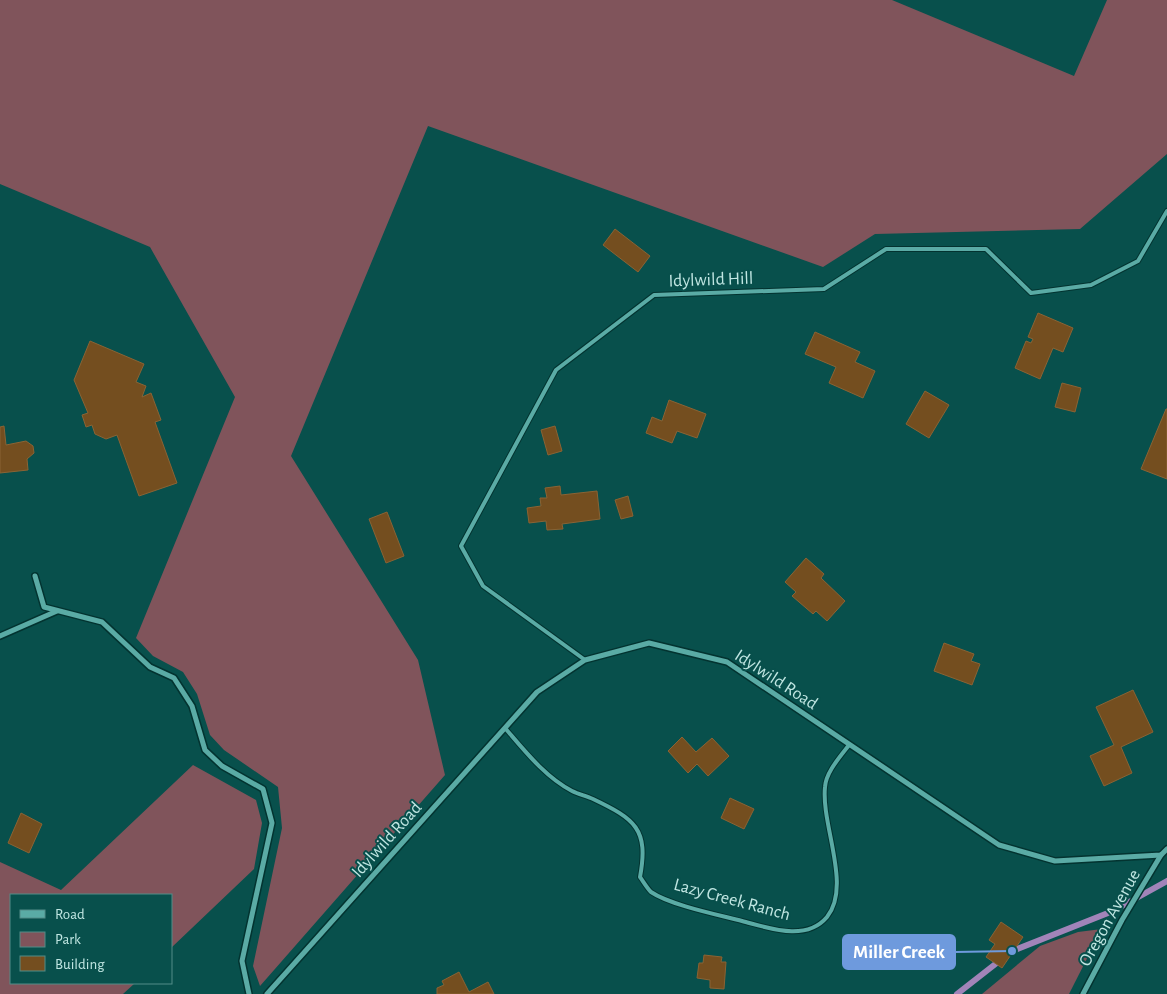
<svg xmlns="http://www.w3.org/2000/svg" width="1167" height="994" font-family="'Alegreya Sans',sans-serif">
<rect width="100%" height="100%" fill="#08504c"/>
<!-- green -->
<g fill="#80545b">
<polygon points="0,0 892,0 1074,76 1107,0 1167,0 1167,154 1080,229 875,234 823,267 428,126 291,456 418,660 445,775 260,986 253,966 282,828 278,787 224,750 210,735 197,694 183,672 153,656 136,638 235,397 150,247 0,184"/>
<polygon points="193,765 256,800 262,823 254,869 171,948 171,895 11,895 11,983 135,983 123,994 0,994 0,862 61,890"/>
<polygon points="1102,929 1069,994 982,994 1040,946 1078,932"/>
</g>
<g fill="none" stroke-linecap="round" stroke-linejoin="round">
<!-- stream -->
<polyline stroke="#a184b9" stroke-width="6" points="957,994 1012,951 1113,911 1167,881"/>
</g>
<!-- building -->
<g fill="#744e1f" stroke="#8a6334">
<polygon points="615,229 650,256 638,272 603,245"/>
<polygon points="1038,313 1073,328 1063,352 1053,348 1040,379 1015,368 1026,341 1031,343 1033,339 1028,337"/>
<polygon points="815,332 860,352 855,362 875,371 863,398 829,383 836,367 805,354"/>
<polygon points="90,341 144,364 136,382 146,386 142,397 151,393 161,420 155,422 177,483 139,496 117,435 106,439 95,434 92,425 86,427 82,415 88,413 74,380"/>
<polygon points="1062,383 1081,388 1075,412 1055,407"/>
<polygon points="925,391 949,405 929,438 906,424"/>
<polygon points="669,400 706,414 697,438 677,431 672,443 646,433 652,417 662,421"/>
<polygon points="1166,409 1167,409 1167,479 1141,469"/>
<polygon points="4,426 6,445 26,441 33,446 34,453 27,459 28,470 0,473 0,427"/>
<polygon points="555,426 562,451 548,455 541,430"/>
<polygon points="560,486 561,495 597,491 600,519 562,524 563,529 547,530 546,521 529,523 527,508 541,506 540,498 547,498 545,488"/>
<polygon points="628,496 633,516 621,519 615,500"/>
<polygon points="387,512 404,556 386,563 369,519"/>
<polygon points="806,558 824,574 821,578 845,601 827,621 816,611 813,614 792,596 796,592 785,582"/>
<polygon points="944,643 974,654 971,661 980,664 972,685 934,671"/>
<polygon points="1133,690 1153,732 1121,747 1132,773 1104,786 1090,756 1114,745 1096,707"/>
<polygon points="682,737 696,752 712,738 729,756 708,776 697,764 688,773 668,751"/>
<polygon points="730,798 754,809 744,829 721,818"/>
<polygon points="21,813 42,824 29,853 8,843"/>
<polygon points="1001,922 1023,937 1002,968 986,957 995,944 989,940"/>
<polygon points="704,955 722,957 721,962 726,962 724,989 710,988 710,980 697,978 699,963 703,963"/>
<polygon points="459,972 469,992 488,982 494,994 437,994 437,988 444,985 442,981"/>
</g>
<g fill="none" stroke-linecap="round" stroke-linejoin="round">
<defs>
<g id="service">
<polyline points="585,660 483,586 461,546 556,370 654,295 824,289 886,249 986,249 1031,293 1091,285 1138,261 1167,211"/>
<path d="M505,728C524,750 545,777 572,791C578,794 586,796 593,799C635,819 649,829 640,877C643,881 647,888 651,892C670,905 719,915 742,921C769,928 806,942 827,917C852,886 821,825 825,787C826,772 840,757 849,745"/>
</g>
<g id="minor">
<polyline points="35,576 44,607 102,622 150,667 174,678 192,706 205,750 222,766 263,789 272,823 242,961 249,994"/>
<polyline points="0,636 57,611"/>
<polyline points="267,994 537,692 585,660 649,643 727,662 999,845 1055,861 1161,855 1167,849"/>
<polyline points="1083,994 1122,920 1161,855"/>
</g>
</defs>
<!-- service casing -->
<use href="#service" stroke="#033330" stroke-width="6"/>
<!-- minor casing -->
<use href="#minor" stroke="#033330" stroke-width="8"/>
<!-- service -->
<use href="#service" stroke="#5aaba5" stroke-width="4"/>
<!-- minor -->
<use href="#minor" stroke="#5aaba5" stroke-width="5"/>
</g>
<g text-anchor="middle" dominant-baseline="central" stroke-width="4" stroke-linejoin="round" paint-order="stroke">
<!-- street labels -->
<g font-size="18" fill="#c0e6e2" stroke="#08504c">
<text transform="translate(711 280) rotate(-2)">Idylwild Hill</text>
<text transform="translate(776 680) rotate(33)">Idylwild Road</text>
<text transform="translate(387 840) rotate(-48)">Idylwild Road</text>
<text transform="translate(732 900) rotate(15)">Lazy Creek Ranch</text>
<text transform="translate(1110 918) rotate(-61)">Oregon Avenue</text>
</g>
</g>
<!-- callouts -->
<path fill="none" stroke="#6e9add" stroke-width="2" d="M1012 951L955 952"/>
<circle fill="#6e9add" stroke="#08504c" stroke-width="2" cx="1012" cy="951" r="5"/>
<rect fill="#6e9add" stroke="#6e9add" stroke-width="2" x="843" y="935" width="112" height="34" rx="5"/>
<g font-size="19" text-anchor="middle" font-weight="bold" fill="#fff">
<text x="899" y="958">Miller Creek</text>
</g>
<!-- legend -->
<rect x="10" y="894" width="162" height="90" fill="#08504c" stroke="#528c88"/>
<rect x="20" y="910" width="25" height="8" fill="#5aaba5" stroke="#528c88"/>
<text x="55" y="919" font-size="15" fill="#c0e6e2">Road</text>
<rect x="20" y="932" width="25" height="15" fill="#80545b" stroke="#528c88"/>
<text x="55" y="944" font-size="15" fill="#c0e6e2">Park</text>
<rect x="20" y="956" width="25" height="15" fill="#744e1f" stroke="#528c88"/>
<text x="55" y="969" font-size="15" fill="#c0e6e2">Building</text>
</svg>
